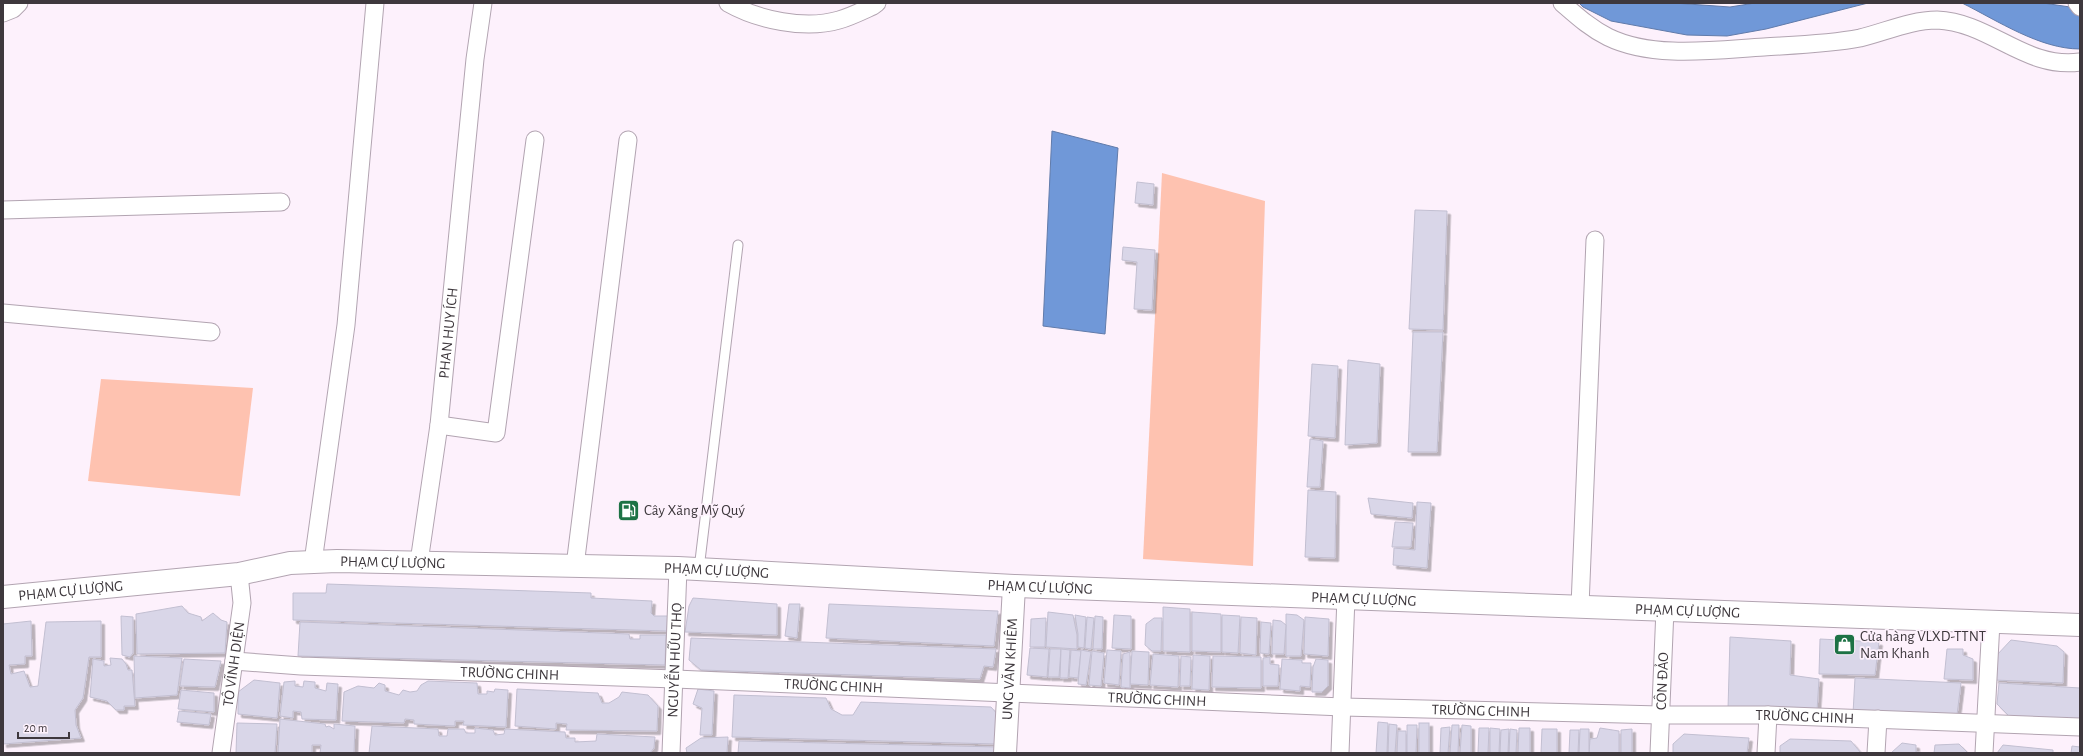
<svg xmlns="http://www.w3.org/2000/svg" width="2083" height="756" font-family="'Alegreya Sans',sans-serif">
<defs>
<filter id="shadow"><feDropShadow dx="3.5" dy="3.5" stdDeviation="0" flood-color="#0004"/></filter>
</defs>
<rect width="100%" height="100%" fill="#fdf1fc"/>
<!-- green -->
<g fill="#fec2b0">
<polygon points="1162,173 1265,201 1253,566 1143,559"/>
<polygon points="101,379 253,388 240,496 88,481"/>
</g>
<!-- water -->
<g fill="#7098d8" stroke="#617baa">
<polygon points="1579,3 1674,3 1730,7 1755,3 1868,3 1766,29 1727,36 1687,35 1611,21 1583,7"/>
<path d="M1962,3H2043L2070,7L2080,3V49C2040,49 1998,21 1962,3Z"/>
<polygon points="1052,131 1118,148 1105,334 1043,326"/>
</g>
<!-- building -->
<g fill="#d9d6e8" stroke="#c2bfd1" filter="url(#shadow)">
<polygon points="1137,182 1154,184 1153,205 1135,203"/>
<polygon points="1415,210 1447,211 1443,330 1409,329"/>
<polygon points="1123,247 1155,250 1152,310 1134,309 1137,262 1122,260"/>
<polygon points="1413,332 1443,332 1437,452 1408,452"/>
<polygon points="1348,360 1380,364 1377,443 1345,445"/>
<polygon points="1312,364 1338,366 1335,438 1308,436"/>
<polygon points="1310,439 1323,441 1320,487 1307,487"/>
<polygon points="1308,490 1336,492 1335,558 1305,557"/>
<polygon points="1368,498 1413,503 1412,518 1371,514"/>
<polygon points="1417,502 1431,503 1427,568 1393,565 1394,548 1415,550"/>
<polygon points="1395,522 1413,523 1411,547 1392,547"/>
<polygon points="327,584 591,593 591,598 652,601 651,613 654,616 668,616 667,631 293,620 293,593 326,593"/>
<polygon points="693,598 777,604 777,635 685,632 689,606"/>
<polygon points="789,604 800,604 797,638 785,636"/>
<polygon points="829,604 998,611 994,646 826,638"/>
<polygon points="182,606 188,613 201,617 202,621 213,613 221,620 227,622 225,653 137,654 136,614"/>
<polygon points="1163,607 1190,609 1190,652 1163,651"/>
<polygon points="1048,612 1073,615 1077,635 1077,649 1046,647"/>
<polygon points="1192,612 1221,614 1221,652 1192,651"/>
<polygon points="1286,614 1297,615 1304,620 1301,656 1286,656"/>
<polygon points="1075,615 1086,617 1084,648 1078,647 1078,634"/>
<polygon points="1114,615 1131,616 1131,649 1112,648"/>
<polygon points="1222,615 1240,616 1238,653 1222,652"/>
<polygon points="121,616 133,617 133,653 130,657 122,655"/>
<polygon points="1095,616 1103,617 1102,649 1093,649"/>
<polygon points="1087,617 1094,618 1091,649 1085,648"/>
<polygon points="1241,617 1257,618 1256,655 1240,653"/>
<polygon points="1305,617 1329,619 1328,656 1304,654"/>
<polygon points="1046,618 1045,647 1030,647 1031,619"/>
<polygon points="1154,618 1162,618 1161,651 1152,651 1145,645 1146,624"/>
<polygon points="1273,620 1281,621 1286,625 1284,654 1272,654"/>
<polygon points="31,621 32,656 25,656 25,664 9,665 11,674 24,671 30,687 38,686 46,622 101,621 101,657 89,657 83,698 75,710 76,725 81,738 3,744 3,624"/>
<polygon points="300,622 629,634 630,639 640,639 640,635 666,635 665,665 298,656"/>
<polygon points="1261,622 1271,623 1269,654 1260,653"/>
<polygon points="1730,637 1791,641 1790,675 1819,679 1817,711 1728,709"/>
<polygon points="691,638 996,649 993,667 984,666 980,679 701,670 689,660"/>
<polygon points="1820,639 1879,642 1875,675 1819,674"/>
<polygon points="2011,640 2057,646 2064,652 2063,683 1995,680 1996,656"/>
<polygon points="1030,648 1049,649 1047,677 1027,675"/>
<polygon points="1050,649 1061,649 1059,677 1048,677"/>
<polygon points="1061,649 1070,650 1068,678 1060,678"/>
<polygon points="1947,649 1963,649 1963,655 1973,659 1973,680 1944,679"/>
<polygon points="1071,650 1081,651 1078,678 1069,677"/>
<polygon points="1081,650 1091,652 1086,685 1078,684"/>
<polygon points="1107,650 1121,651 1119,685 1104,683"/>
<polygon points="1092,651 1104,653 1101,686 1089,685"/>
<polygon points="1132,651 1149,652 1148,685 1130,684"/>
<polygon points="1130,652 1130,688 1121,687 1123,654"/>
<polygon points="1153,654 1179,656 1178,687 1150,685"/>
<polygon points="1193,655 1210,656 1209,690 1192,689"/>
<polygon points="134,656 182,658 177,695 135,698"/>
<polygon points="1181,656 1191,657 1190,686 1180,686"/>
<polygon points="1213,656 1261,657 1261,688 1212,687"/>
<polygon points="1270,657 1270,664 1279,665 1278,686 1263,686 1263,658"/>
<polygon points="110,658 122,659 126,664 128,670 132,670 135,706 124,706 124,710 116,710 107,701 90,697 93,659 104,661 104,666 111,665"/>
<polygon points="184,659 221,661 215,687 180,686"/>
<polygon points="1282,659 1302,660 1302,663 1311,663 1310,687 1300,686 1300,691 1280,689"/>
<polygon points="1316,659 1328,660 1328,686 1322,692 1312,692 1313,667"/>
<polygon points="1855,678 1961,683 1957,715 1853,713"/>
<polygon points="254,680 280,683 277,718 238,714 238,692"/>
<polygon points="295,681 295,686 303,687 304,681 315,682 315,688 326,691 327,683 338,684 336,720 302,719 301,712 293,711 293,718 280,716 284,682"/>
<polygon points="428,681 477,683 478,694 487,694 487,691 494,692 495,689 508,690 506,727 463,725 464,721 455,721 455,726 414,724 414,720 405,719 404,723 342,721 344,692 358,686 374,688 379,683 385,685 385,691 399,695 403,690 410,692 417,691 421,685"/>
<polygon points="1999,683 2080,688 2080,721 2010,717 1997,704"/>
<polygon points="517,689 598,693 602,703 609,703 619,697 622,692 648,695 658,706 657,731 566,730 567,724 556,723 556,729 515,726"/>
<polygon points="698,689 714,691 712,735 700,735 702,708 693,704"/>
<polygon points="181,690 214,693 214,712 178,709"/>
<polygon points="734,695 826,698 831,709 842,715 853,715 861,702 991,707 1000,717 997,744 732,737"/>
<polygon points="179,711 211,714 209,725 177,722"/>
<polygon points="280,719 325,724 326,727 329,726 334,729 334,724 355,726 354,753 320,753 321,745 312,745 312,753 278,753"/>
<polygon points="1378,722 1388,723 1387,753 1376,753"/>
<polygon points="237,723 277,724 275,753 236,753"/>
<rect x="1419" y="723" width="10" height="30"/>
<polygon points="1389,724 1397,725 1395,753 1388,753"/>
<polygon points="1407,725 1417,725 1416,753 1407,753"/>
<polygon points="1452,725 1459,725 1458,753 1450,753"/>
<polygon points="1462,725 1471,726 1471,753 1460,753"/>
<polygon points="372,726 438,729 439,736 447,736 448,729 464,729 466,733 475,733 475,728 493,730 495,735 504,734 505,729 565,732 566,738 575,738 575,742 596,741 597,734 655,737 654,748 650,753 369,753"/>
<polygon points="1450,727 1448,753 1440,753 1441,728"/>
<polygon points="1479,728 1489,728 1488,753 1478,753"/>
<polygon points="1490,728 1500,729 1499,753 1490,753"/>
<polygon points="1519,728 1530,728 1530,753 1518,753"/>
<polygon points="1600,728 1619,731 1619,753 1589,753 1590,739 1597,738"/>
<polygon points="1509,729 1508,753 1500,753 1501,730"/>
<polygon points="1510,729 1517,730 1516,753 1509,753"/>
<polygon points="1542,729 1557,729 1557,753 1541,753"/>
<polygon points="1580,729 1589,729 1589,753 1579,753"/>
<polygon points="1632,729 1632,753 1621,753 1621,730"/>
<polygon points="1570,730 1579,730 1578,753 1569,753"/>
<polygon points="1398,731 1406,731 1406,753 1397,753"/>
<polygon points="1684,734 1749,738 1747,753 1673,753 1673,744"/>
<polygon points="728,737 727,753 687,753 686,748 701,738"/>
<polygon points="1790,739 1851,741 1861,753 1780,753 1780,746"/>
<polygon points="739,741 997,747 996,753 738,753"/>
<polygon points="1902,743 1916,745 1916,752 1924,753 1891,753"/>
<polygon points="1959,744 1968,753 1934,753 1935,745"/>
<polygon points="2003,745 2053,750 2053,753 1997,753"/>
<polygon points="2072,746 2080,747 2080,753 2071,753"/>
</g>
<g fill="none" stroke-linecap="round" stroke-linejoin="round">
<defs>
<polyline id="lane" points="699,569 738,245"/>
<g id="street">
<path d="M728,3C758,20 805,30 839,20C850,17 862,11 873,6L877,3"/>
<path d="M1562,3C1577,16 1590,28 1608,37C1653,59 1715,50 1764,47C1796,45 1829,44 1860,38C1885,32 1911,20 1937,20C1990,22 2026,70 2080,62"/>
<polyline points="2077,3 2080,7"/>
<polyline points="3,13 13,9 19,3"/>
<polyline points="3,210 281,202"/>
<polyline points="3,313 211,332"/>
<polyline points="439,425 496,433 535,140"/>
<polyline points="313,562 346,325 375,3"/>
<path id="s1" d="M419,562L439,425L475,59L483,3"/>
<polyline points="575,566 628,140"/>
<polyline points="1580,606 1595,240"/>
<path id="s2" d="M234,661L301,666L675,679L1343,707L1660,715H1768L2080,727"/>
<path id="s3" d="M221,753L242,603L239,574"/>
<path id="s4" d="M671,753L678,568"/>
<polyline points="1340,753 1346,597"/>
<path id="s5" d="M1659,753L1665,609"/>
<polyline points="1766,753 1768,715"/>
<polyline points="1876,753 1878,719"/>
<polyline points="1984,753 1991,622"/>
</g>
<g id="secondary">
<path id="s6" d="M3,597L239,574L290,563L337,561L678,568L1014,586L2080,625"/>
<path id="s7" d="M1005,753L1014,586"/>
</g>
</defs>
<!-- lane casing -->
<use href="#lane" stroke="#b2a4b1" stroke-width="11"/>
<!-- street casing -->
<use href="#street" stroke="#b2a4b1" stroke-width="19"/>
<!-- secondary casing -->
<use href="#secondary" stroke="#b2a4b1" stroke-width="24"/>
<!-- lane -->
<use href="#lane" stroke="#fff" stroke-width="9"/>
<!-- street -->
<use href="#street" stroke="#fff" stroke-width="17"/>
<!-- secondary -->
<use href="#secondary" stroke="#fff" stroke-width="22"/>
</g>
<!-- icons -->
<defs>
<symbol id="fuel-square" viewBox="-11 -11 22 22"><rect x="-9" y="-9" width="18" height="18" rx="4" fill="#1d7245" stroke="#fdf1fc"/><path d="M-5.5-6h7V0h2V4h1.3V-2.5L3-4.5l.8-.8L6-3V5H2.5V1h-1V6h-7ZM-4.2-4.7v3.2H.2V-4.7Z" fill="#fff"/></symbol>
<symbol id="shop-square" viewBox="-11 -11 22 22"><rect x="-9" y="-9" width="18" height="18" rx="4" fill="#1d7245" stroke="#fdf1fc"/><path d="M-5-2.5h2.3a2.7 3.5 0 0 1 5.4 0H5L5.5 6h-11ZM-1.5-2.5h3a1.5 2.3 0 0 0-3 0Z" fill="#fff"/></symbol>
</defs>
<g fill-rule="evenodd">
<use href="#fuel-square" x="616" y="498" width="25" height="25"/>
<use href="#shop-square" x="1832" y="632" width="25" height="25"/>
</g>
<g text-anchor="middle" dominant-baseline="central" stroke-width="3.5" stroke-linejoin="round" paint-order="stroke">
<!-- street labels -->
<g font-size="15" fill="#3e383d" stroke="#fdf1fc">
<text stroke="none"><textPath href="#s1" startOffset="231">PHAN HUY ÍCH</textPath></text>
<text stroke="none"><textPath href="#s6" startOffset="392">PHẠM CỰ LƯỢNG</textPath></text>
<text stroke="none"><textPath href="#s6" startOffset="716">PHẠM CỰ LƯỢNG</textPath></text>
<text stroke="none"><textPath href="#s6" startOffset="1040">PHẠM CỰ LƯỢNG</textPath></text>
<text stroke="none"><textPath href="#s6" startOffset="68">PHẠM CỰ LƯỢNG</textPath></text>
<text stroke="none"><textPath href="#s6" startOffset="1364">PHẠM CỰ LƯỢNG</textPath></text>
<text stroke="none"><textPath href="#s6" startOffset="1688">PHẠM CỰ LƯỢNG</textPath></text>
<text stroke="none"><textPath href="#s4" startOffset="93">NGUYỄN HỮU THỌ</textPath></text>
<text stroke="none"><textPath href="#s3" startOffset="90">TÔ VĨNH DIỆN</textPath></text>
<text stroke="none"><textPath href="#s7" startOffset="84">UNG VĂN KHIÊM</textPath></text>
<text stroke="none"><textPath href="#s2" startOffset="276">TRƯỜNG CHINH</textPath></text>
<text stroke="none"><textPath href="#s5" startOffset="72">CÔN ĐẢO</textPath></text>
<text stroke="none"><textPath href="#s2" startOffset="600">TRƯỜNG CHINH</textPath></text>
<text stroke="none"><textPath href="#s2" startOffset="924">TRƯỜNG CHINH</textPath></text>
<text stroke="none"><textPath href="#s2" startOffset="1248">TRƯỜNG CHINH</textPath></text>
<text stroke="none"><textPath href="#s2" startOffset="1572">TRƯỜNG CHINH</textPath></text>
</g>
<!-- poi labels -->
<g font-size="15" fill="#3e383d" stroke="#fdf1fc" text-anchor="start">
<text x="644" y="510">Cây Xăng Mỹ Quý</text>
<text x="1860" y="636">Cửa hàng VLXD-TTNT<tspan x="1860" dy="17">Nam Khanh</tspan></text>
</g>
</g>
<!-- border -->
<rect width="2083" height="756" fill="none" stroke="#3e383d" stroke-width="8"/>
<!-- scale -->
<path d="M18 732v6h51v-6" fill="none" stroke="#3e383d" stroke-width="2"/>
<text x="24" y="732" font-size="12" fill="#3e383d" stroke="#fdf1fc" stroke-width="3" paint-order="stroke">20 m</text>
</svg>
